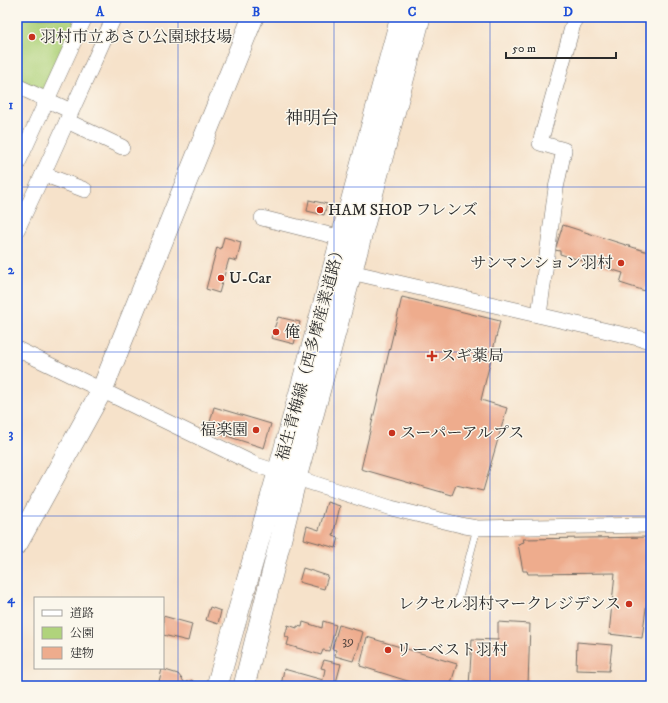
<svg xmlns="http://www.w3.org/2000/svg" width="668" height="703" font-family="'IM FELL DW Pica','Noto Serif JP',serif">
<rect width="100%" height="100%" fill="#fbf7ec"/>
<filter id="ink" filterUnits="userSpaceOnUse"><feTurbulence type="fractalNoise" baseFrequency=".025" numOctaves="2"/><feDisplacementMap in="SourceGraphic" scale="8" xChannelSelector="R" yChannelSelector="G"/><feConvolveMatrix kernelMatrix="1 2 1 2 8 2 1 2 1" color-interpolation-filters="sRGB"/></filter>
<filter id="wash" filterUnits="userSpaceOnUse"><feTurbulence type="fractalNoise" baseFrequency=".012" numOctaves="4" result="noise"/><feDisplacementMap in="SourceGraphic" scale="16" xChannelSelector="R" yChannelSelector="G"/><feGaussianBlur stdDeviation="0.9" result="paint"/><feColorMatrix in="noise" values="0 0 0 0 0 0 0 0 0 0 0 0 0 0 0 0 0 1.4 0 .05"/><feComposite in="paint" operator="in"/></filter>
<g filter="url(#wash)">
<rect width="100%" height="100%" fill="#f6e2ca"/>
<!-- green -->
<polygon fill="#b0d37c" stroke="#6e7f54" points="17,17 84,17 49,97 17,85"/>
<g id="blocks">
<!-- building -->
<g fill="#eeac8d">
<polygon points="309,200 327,204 324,215 307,211"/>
<polygon points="563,225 651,253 651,282 649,281 645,291 620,283 623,273 560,254 560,251 555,250"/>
<polygon points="224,237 241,242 237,261 229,259 219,293 206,289 217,247 221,249"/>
<polygon points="402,297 500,321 481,400 507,408 483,491 456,485 452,495 361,469"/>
<polygon points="278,317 300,322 294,344 271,338"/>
<polygon points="214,407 271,424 264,448 208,430"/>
<polygon points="327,502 340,506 333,536 339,538 336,548 304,539 307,526 319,530"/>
<polygon points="651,537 651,571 642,638 609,634 615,573 528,574 527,571 523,571 518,544 524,542 523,539"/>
<polygon points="303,568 328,576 324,589 299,582"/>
<polygon points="210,607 221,611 218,624 206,620"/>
<polygon points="163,616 192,624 188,641 163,635"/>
<polygon points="323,621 336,625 329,651 323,650 321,655 287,645 289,638 285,636 288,625 297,628 297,626 302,627 303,622 322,628"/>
<polygon points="498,622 530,624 528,686 469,686 472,639 498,640"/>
<polygon points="339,625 363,632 357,653 356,653 353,661 335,656 336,650 332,649"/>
<polygon points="367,637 457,664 450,686 413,686 414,683 360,666"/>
<polygon points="577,642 612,645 609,671 576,670"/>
<polygon points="324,660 341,664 335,686 281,686 284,669 323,680 325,669 321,668"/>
<polygon points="162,669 178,674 185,683 192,680 197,686 158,686"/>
</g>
</g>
</g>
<g filter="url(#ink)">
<use href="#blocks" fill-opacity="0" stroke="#726b63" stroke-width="1"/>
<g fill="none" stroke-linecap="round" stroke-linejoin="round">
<defs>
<polyline id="lane" points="458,601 477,528"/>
<g id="street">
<polyline points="17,86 71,111"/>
<polyline points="67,121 122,147"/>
<polyline points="17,165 85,17"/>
<polyline points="43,174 85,190"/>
<polyline points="262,218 342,238"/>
<polyline points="17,230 43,174 114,17"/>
<polyline points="342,270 651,341"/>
<polyline points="539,315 556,188 564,150 540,143 575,17"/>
<polyline points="17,349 256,465 391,508 465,526 477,528 651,525"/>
</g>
<g id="secondary">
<polyline points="17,544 102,390 253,17"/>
<polyline points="217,686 278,473 401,17"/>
<polyline points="244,686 296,478 420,17"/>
</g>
</defs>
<!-- lane casing -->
<use href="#lane" stroke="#726b63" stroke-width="8"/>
<!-- street casing -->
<use href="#street" stroke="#726b63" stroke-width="16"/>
<!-- secondary casing -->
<use href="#secondary" stroke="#726b63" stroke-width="22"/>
<!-- lane -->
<use href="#lane" stroke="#fff" stroke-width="7"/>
<!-- street -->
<use href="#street" stroke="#fff" stroke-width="15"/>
<!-- secondary -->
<use href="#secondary" stroke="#fff" stroke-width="21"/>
</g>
</g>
<!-- grid -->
<path fill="none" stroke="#1d4ed8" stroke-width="1" stroke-opacity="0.55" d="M178,17V686M334,17V686M490,17V686M17,187H651M17,352H651M17,516H651"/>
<!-- markers -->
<g fill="#c8321e" stroke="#fbf7ec" stroke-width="1.5">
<circle cx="32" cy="37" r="4"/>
<circle cx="320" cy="210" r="4"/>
<circle cx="621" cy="263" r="4"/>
<circle cx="221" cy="278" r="4"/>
<circle cx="276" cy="332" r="4"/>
<path d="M430 350h4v4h4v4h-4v4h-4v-4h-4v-4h4z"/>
<circle cx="256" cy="430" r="4"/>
<circle cx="392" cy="433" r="4"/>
<circle cx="629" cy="604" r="4"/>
<circle cx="388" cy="650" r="4"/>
</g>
<g text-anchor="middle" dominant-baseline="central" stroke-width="3" stroke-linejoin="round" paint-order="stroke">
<!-- number labels -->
<g font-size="14" fill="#5c4b44">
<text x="348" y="641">39</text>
</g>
<!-- poi labels -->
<g font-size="16" fill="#2b2b2b" stroke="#fbf7ec" text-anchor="start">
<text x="40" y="37">羽村市立あさひ公園球技場</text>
<text x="328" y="210">HAM SHOP フレンズ</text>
<text x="613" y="263" text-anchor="end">サンマンション羽村</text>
<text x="229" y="278">U-Car</text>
<text x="284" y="332">俺</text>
<text x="440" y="356">スギ薬局</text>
<text x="248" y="430" text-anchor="end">福楽園</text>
<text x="400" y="433">スーパーアルプス</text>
<text x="621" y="604" text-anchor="end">レクセル羽村マークレジデンス</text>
<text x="396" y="650">リーベスト羽村</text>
</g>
<!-- street labels -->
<g font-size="16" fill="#2b2b2b" stroke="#fbf7ec">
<text transform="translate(311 352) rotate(-75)">福生青梅線（西多摩産業道路）</text>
</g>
<!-- quarter labels -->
<g font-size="18" fill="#2b2b2b" stroke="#fbf7ec">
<text x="312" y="119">神明台</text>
</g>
</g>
<!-- margin -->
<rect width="668" height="703" fill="none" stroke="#fbf7ec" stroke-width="44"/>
<!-- legend -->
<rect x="34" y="597" width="130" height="72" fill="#fbf7ec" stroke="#a8a59f"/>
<rect x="42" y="610" width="20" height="6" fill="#ffffff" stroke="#a8a59f"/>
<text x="70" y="617" font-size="12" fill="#2b2b2b">道路</text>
<rect x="42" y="627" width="20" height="12" fill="#b0d37c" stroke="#a8a59f"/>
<text x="70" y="637" font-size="12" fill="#2b2b2b">公園</text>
<rect x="42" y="647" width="20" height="12" fill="#eeac8d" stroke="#a8a59f"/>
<text x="70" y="657" font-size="12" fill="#2b2b2b">建物</text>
<!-- scale -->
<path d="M506 52v6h110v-6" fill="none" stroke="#2b2b2b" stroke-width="2"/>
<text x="512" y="52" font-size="12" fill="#2b2b2b" stroke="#fbf7ec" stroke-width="3" paint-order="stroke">50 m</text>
<rect x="22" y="22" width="624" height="659" fill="none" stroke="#1d4ed8" stroke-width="1.5"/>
<g font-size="13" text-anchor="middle" font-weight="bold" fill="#1d4ed8">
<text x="100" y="16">A</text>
<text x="256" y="16">B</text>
<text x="412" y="16">C</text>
<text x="568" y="16">D</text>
<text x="11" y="109">1</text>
<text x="11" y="274">2</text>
<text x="11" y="438">3</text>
<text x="11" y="603">4</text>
</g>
</svg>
